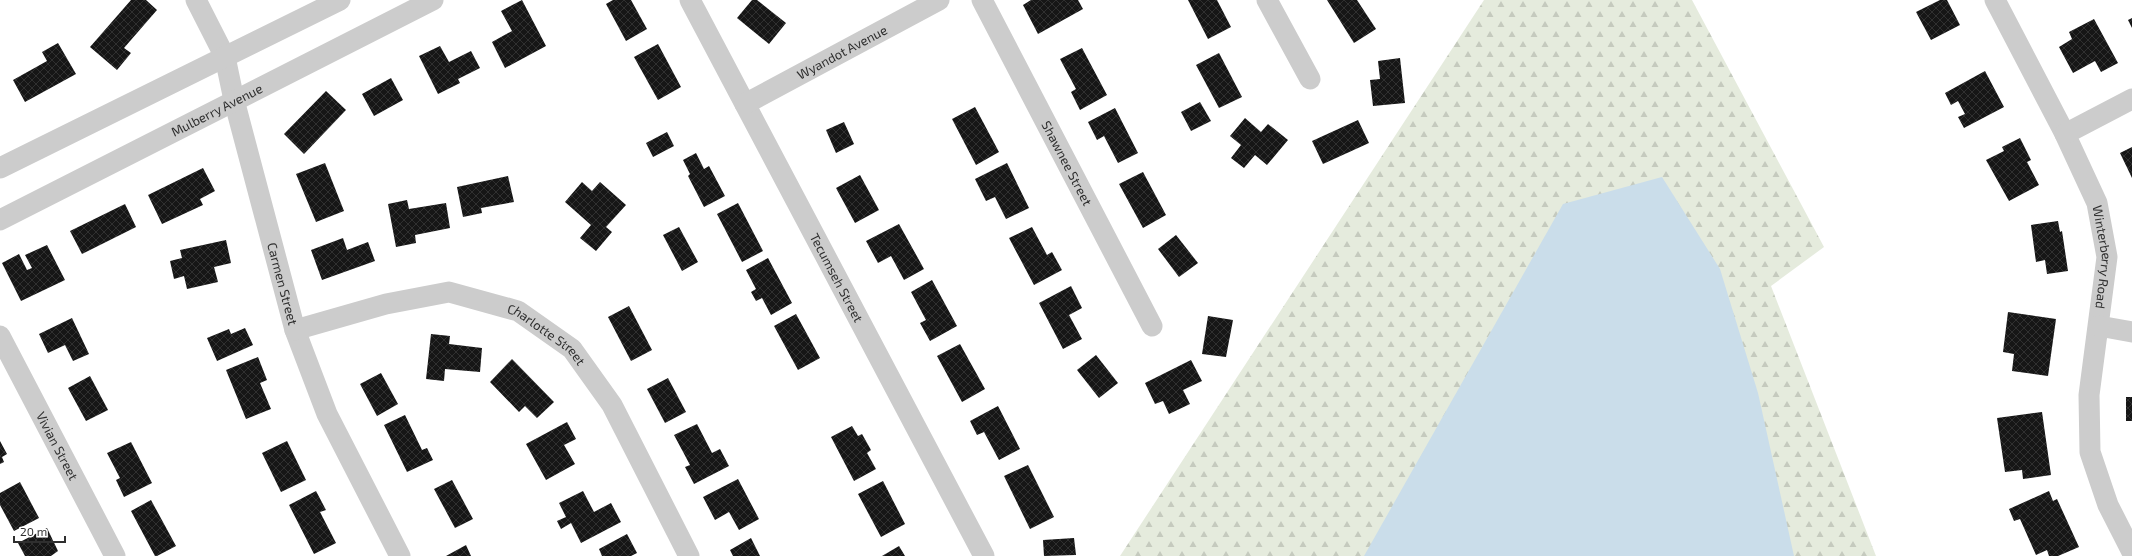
<svg xmlns="http://www.w3.org/2000/svg" width="2132" height="556" font-family="'Exo 2',sans-serif">
<defs>
<pattern id="forest-firs" width="22" height="20" patternUnits="userSpaceOnUse"><rect width="22" height="20" fill="#e5ebdd"/><path d="M5 1l3.5 6h-7zM16 11l3.5 6h-7z" fill="#c5cabe"/></pattern>
<pattern id="building-cross-hatch" width="8" height="8" patternUnits="userSpaceOnUse"><rect width="8" height="8" fill="#161616"/><path d="M0 0l8 8M0 8l8-8" fill="none" stroke="#303030"/></pattern>
</defs>
<rect width="100%" height="100%" fill="#fff"/>
<!-- forest -->
<polygon fill="url(#forest-firs)" points="1484,0 1692,0 1824,247 1771,286 1876,556 1120,556"/>
<!-- water -->
<polygon fill="#caddea" points="1662,177 1720,269 1758,393 1794,556 1364,556 1563,204"/>
<!-- building -->
<g fill="url(#building-cross-hatch)">
<polygon points="131,0 146,0 157,10 124,48 131,53 117,70 90,47"/>
<polygon points="522,0 546,46 505,68 492,42 512,31 501,11"/>
<polygon points="613,0 631,0 647,29 626,41 606,4"/>
<polygon points="752,0 757,0 786,23 769,44 737,18"/>
<polygon points="1031,0 1078,0 1083,9 1038,34 1023,5"/>
<polygon points="1188,0 1217,0 1231,27 1208,39"/>
<polygon points="1327,0 1357,0 1376,29 1354,43"/>
<polygon points="1940,0 1947,0 1960,25 1931,40 1916,12"/>
<polygon points="2132,18 2132,28 2128,20"/>
<polygon points="2094,19 2118,63 2101,72 2095,61 2073,73 2059,47 2072,39 2069,32"/>
<polygon points="58,43 76,74 25,102 13,80 47,61 42,52"/>
<polygon points="658,44 681,87 658,100 634,57"/>
<polygon points="440,46 449,62 471,51 480,68 458,79 460,83 438,94 419,56"/>
<polygon points="1082,48 1107,95 1080,110 1071,92 1076,89 1060,59"/>
<polygon points="1219,53 1242,97 1219,108 1196,65"/>
<polygon points="1400,58 1405,103 1373,106 1370,80 1380,79 1378,61"/>
<polygon points="1985,71 2004,107 1964,128 1958,117 1965,114 1958,101 1951,105 1945,93"/>
<polygon points="391,78 403,100 374,116 362,94"/>
<polygon points="326,91 346,110 304,154 284,134"/>
<polygon points="1200,102 1211,121 1191,131 1181,112"/>
<polygon points="975,107 999,152 976,165 952,119"/>
<polygon points="1115,108 1138,153 1118,163 1104,136 1097,140 1088,122"/>
<polygon points="1245,118 1261,132 1268,124 1288,140 1267,165 1255,155 1244,168 1231,158 1241,145 1230,136"/>
<polygon points="1358,120 1369,143 1323,164 1312,141"/>
<polygon points="844,122 854,144 836,153 826,130"/>
<polygon points="667,132 674,146 653,157 646,143"/>
<polygon points="2020,138 2031,160 2027,162 2039,185 2009,201 1986,160 2004,151 2002,147"/>
<polygon points="2132,147 2132,178 2120,153"/>
<polygon points="696,153 704,169 709,166 725,196 704,207 688,176 690,174 683,160"/>
<polygon points="325,163 344,211 316,222 296,174"/>
<polygon points="1007,163 1029,208 1006,219 995,197 986,201 975,179"/>
<polygon points="203,168 215,191 200,199 203,205 162,224 148,195"/>
<polygon points="1143,172 1166,215 1143,228 1119,184"/>
<polygon points="860,175 879,210 855,223 836,188"/>
<polygon points="508,176 514,202 481,208 482,213 463,217 457,187"/>
<polygon points="582,182 592,191 600,182 626,205 606,227 612,232 596,251 580,238 591,225 565,202"/>
<polygon points="407,200 409,209 446,203 450,228 415,235 416,243 396,247 388,204"/>
<polygon points="738,203 763,251 742,262 717,214"/>
<polygon points="125,204 136,227 82,254 70,231"/>
<polygon points="2058,221 2060,232 2062,231 2068,271 2047,274 2045,260 2036,262 2031,225"/>
<polygon points="899,224 924,269 904,280 891,256 878,263 866,241"/>
<polygon points="679,227 698,262 682,271 663,235"/>
<polygon points="1032,227 1047,255 1052,252 1062,270 1034,285 1009,238"/>
<polygon points="1176,235 1198,263 1179,277 1158,249"/>
<polygon points="343,238 347,250 368,242 375,261 322,280 311,250"/>
<polygon points="226,240 231,263 214,267 218,282 187,289 184,276 174,279 170,261 182,258 180,250"/>
<polygon points="47,245 65,280 21,301 2,263 19,254 27,270 32,268 25,255"/>
<polygon points="768,258 792,303 771,315 762,298 756,301 751,292 756,289 746,270"/>
<polygon points="932,280 957,326 930,341 920,323 926,320 911,292"/>
<polygon points="1071,286 1082,308 1069,315 1082,339 1063,349 1039,303"/>
<polygon points="629,306 652,350 631,361 608,317"/>
<polygon points="2008,312 2056,319 2048,376 2012,371 2014,354 2003,352"/>
<polygon points="796,314 820,358 798,370 774,326"/>
<polygon points="1208,316 1233,320 1226,357 1202,354"/>
<polygon points="72,318 89,354 73,361 65,345 48,353 39,334"/>
<polygon points="245,328 253,345 217,361 207,338 229,329 231,334"/>
<polygon points="431,334 450,336 449,344 482,348 480,372 445,369 444,381 426,379"/>
<polygon points="960,344 985,389 962,402 937,356"/>
<polygon points="1096,355 1118,383 1099,398 1077,370"/>
<polygon points="258,357 267,380 260,383 271,409 246,419 226,370"/>
<polygon points="512,359 554,402 537,418 525,406 519,412 490,382"/>
<polygon points="1191,360 1202,381 1183,390 1190,404 1169,414 1163,401 1155,404 1145,383"/>
<polygon points="381,373 398,404 377,416 360,384"/>
<polygon points="90,376 108,410 86,421 68,388"/>
<polygon points="668,378 686,412 665,423 647,389"/>
<rect x="2126" y="397" width="6" height="24"/>
<polygon points="998,406 1020,449 999,460 984,432 977,435 970,421"/>
<polygon points="2042,412 2051,475 2023,479 2022,470 2005,472 1997,418"/>
<polygon points="405,415 422,450 427,448 433,460 407,472 384,425"/>
<polygon points="567,422 576,439 564,445 575,464 546,480 526,444"/>
<polygon points="697,424 712,453 720,449 729,466 694,484 685,467 690,465 674,435"/>
<polygon points="852,426 858,436 862,434 871,450 867,453 876,469 854,481 831,437"/>
<polygon points="0,441 7,454 2,457 4,462 0,464"/>
<polygon points="287,441 306,480 281,492 262,453"/>
<polygon points="131,442 152,483 124,497 116,480 120,478 107,453"/>
<polygon points="1028,465 1054,517 1030,529 1004,476"/>
<polygon points="738,479 759,519 739,530 729,512 715,520 703,497"/>
<polygon points="452,480 473,519 455,528 434,489"/>
<polygon points="883,481 905,524 881,537 858,494"/>
<polygon points="20,482 39,518 14,531 0,505 0,493"/>
<polygon points="316,491 326,510 320,512 336,543 314,554 289,505"/>
<polygon points="583,491 594,512 611,503 621,522 581,543 571,523 561,529 557,521 566,517 559,503"/>
<polygon points="2049,491 2053,501 2057,499 2079,547 2058,556 2049,556 2047,550 2036,555 2020,519 2014,521 2009,509"/>
<polygon points="151,500 176,546 157,556 155,556 131,511"/>
<polygon points="47,528 58,551 51,556 25,556 18,543"/>
<polygon points="627,534 637,553 631,556 602,556 599,549"/>
<polygon points="751,538 760,556 733,556 730,550"/>
<polygon points="1074,538 1076,555 1044,556 1043,540"/>
<polygon points="466,545 471,556 446,556"/>
<polygon points="899,546 905,556 882,556"/>
</g>
<g fill="none" stroke-linecap="round" stroke-linejoin="round">
<!-- minor -->
<g stroke="#ccc" stroke-width="21">
<path id="s1" d="M196,0L225,57L234,100L295,330L327,414L400,556"/>
<path id="s2" d="M690,0L984,556"/>
<path id="s3" d="M982,0L1152,326"/>
<polyline points="1267,0 1310,79"/>
<path id="s4" d="M1995,0L2065,134L2097,203L2107,257L2089,395L2090,452L2108,505L2132,552"/>
<path id="s5" d="M745,104L939,0"/>
<polyline points="2065,134 2132,99"/>
<polyline points="0,168 340,0"/>
<path id="s6" d="M0,220L433,0"/>
<polyline points="2099,326 2132,332"/>
<path id="s7" d="M295,330L386,304L449,292L518,311L572,349L612,405L689,556"/>
<path id="s8" d="M0,336L115,556"/>
</g>
</g>
<g text-anchor="middle" dominant-baseline="central" stroke-width="4" stroke-linejoin="round" paint-order="stroke">
<!-- street labels -->
<g font-size="13" fill="#2f2f2f" stroke="#fff">
<text stroke="none"><textPath href="#s5" startOffset="110">Wyandot Avenue</textPath></text>
<text stroke="none"><textPath href="#s6" startOffset="243">Mulberry Avenue</textPath></text>
<text stroke="none"><textPath href="#s3" startOffset="184">Shawnee Street</textPath></text>
<text stroke="none"><textPath href="#s4" startOffset="282">Winterberry Road</textPath></text>
<text stroke="none"><textPath href="#s2" startOffset="314">Tecumseh Street</textPath></text>
<text stroke="none"><textPath href="#s1" startOffset="298">Carmen Street</textPath></text>
<text stroke="none"><textPath href="#s7" startOffset="267">Charlotte Street</textPath></text>
<text stroke="none"><textPath href="#s8" startOffset="124">Vivian Street</textPath></text>
</g>
</g>
<!-- scale -->
<path d="M14 536v6h51v-6" fill="none" stroke="#2f2f2f" stroke-width="2"/>
<text x="20" y="536" font-size="12" fill="#2f2f2f" stroke="#ffffff" stroke-width="3" paint-order="stroke">20 m</text>
</svg>
